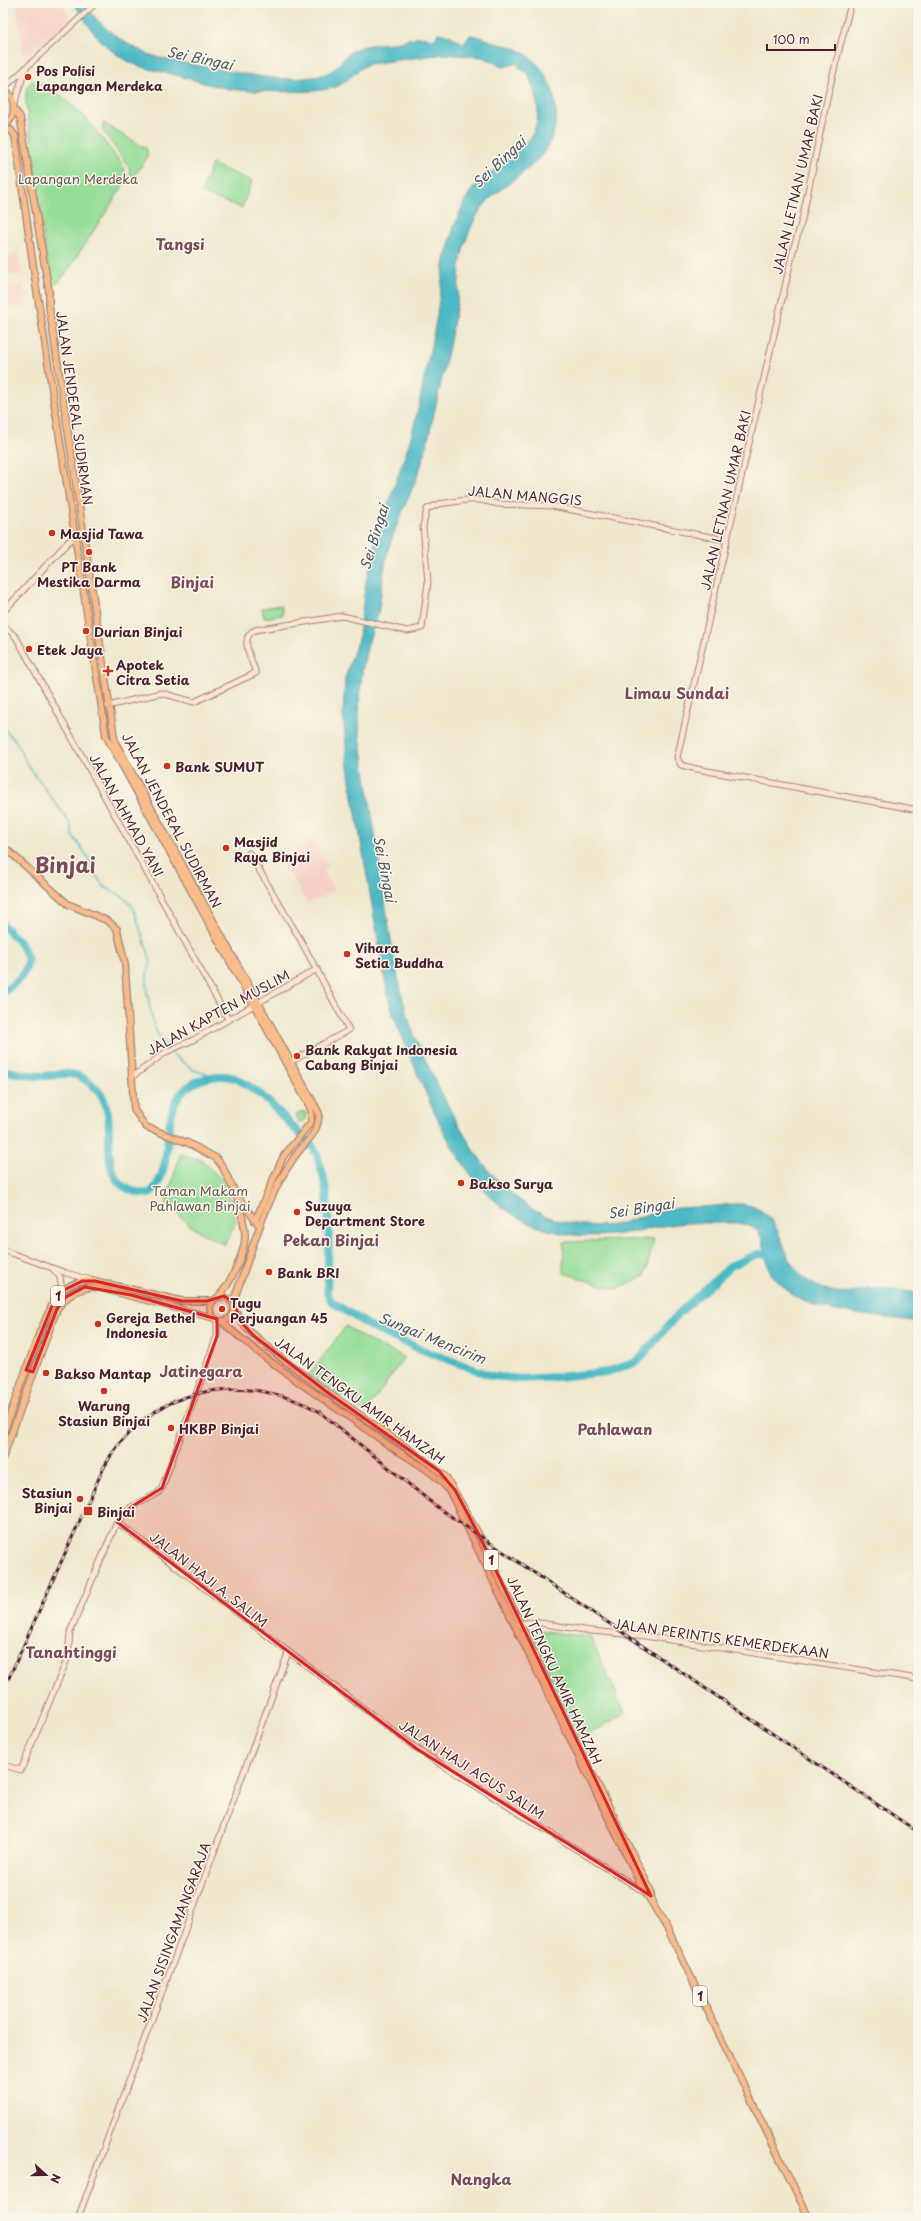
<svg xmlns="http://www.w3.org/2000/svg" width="921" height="2221" font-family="'Playpen Sans',sans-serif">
<rect width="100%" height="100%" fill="#fbf7ec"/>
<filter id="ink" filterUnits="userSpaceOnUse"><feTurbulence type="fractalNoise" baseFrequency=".025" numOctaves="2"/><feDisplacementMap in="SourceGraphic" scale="8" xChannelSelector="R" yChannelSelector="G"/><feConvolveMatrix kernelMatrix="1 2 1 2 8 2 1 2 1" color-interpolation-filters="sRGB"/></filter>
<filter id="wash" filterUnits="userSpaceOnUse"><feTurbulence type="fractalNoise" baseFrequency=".012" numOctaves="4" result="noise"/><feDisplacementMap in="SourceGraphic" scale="16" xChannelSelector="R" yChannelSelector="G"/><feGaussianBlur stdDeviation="0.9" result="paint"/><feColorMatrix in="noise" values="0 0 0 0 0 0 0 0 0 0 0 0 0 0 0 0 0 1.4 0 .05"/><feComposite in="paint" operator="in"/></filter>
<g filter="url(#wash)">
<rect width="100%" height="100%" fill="#efe8cd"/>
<!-- built -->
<g fill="#f7d1c6">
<polygon points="16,3 62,3 70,19 24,61"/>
<polygon points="19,253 22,274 7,276 3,255"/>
<polygon points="24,284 25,291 30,290 31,297 25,298 27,307 10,309 7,287"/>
<polygon points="7,310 9,323 3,325 3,311"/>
<polygon points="312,840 328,867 323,870 334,890 323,897 307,903 281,858"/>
</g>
<!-- green -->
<g fill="#96de98" stroke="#707e62">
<path d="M36,80L53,93L60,95L85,117L122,164L127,176L121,189L66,273L59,282L52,285L49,282L26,103C26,93 25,83 36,80Z"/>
<polygon points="3,96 8,108 3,119"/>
<polygon points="103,123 147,149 147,158 134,176 131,177 129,167 103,131"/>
<polygon points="212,164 252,181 242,208 201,193"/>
<polygon points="281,605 283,615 264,618 262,608"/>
<polygon points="305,1111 306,1119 299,1123 296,1115"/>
<polygon points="180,1154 202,1160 226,1184 236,1222 224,1245 193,1228 166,1203"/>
<polygon points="654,1239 645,1276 616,1289 563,1273 564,1242"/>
<polygon points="346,1326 365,1339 404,1357 366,1412 364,1412 309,1375"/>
<polygon points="528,1629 590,1637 625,1713 578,1740"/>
</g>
<!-- water -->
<path fill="#4bb9c5" stroke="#4a6c78" d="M74,3H85C97,25 124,44 148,54C166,61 187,63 207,67C243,73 282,84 318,76C341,71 339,58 354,50C367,43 387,44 402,42L408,38L413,40L416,37H425L435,40L438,33L449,35L463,43L470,35C481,36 486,39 495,43C500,45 506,45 512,47C540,57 557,87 556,117C553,164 513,174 486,203C477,213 470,228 466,241C458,261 460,281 457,302C450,348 438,394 428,440C421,477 400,511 389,547C383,567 382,588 379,608C378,620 372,630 369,641C362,664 360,688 359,711C358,729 362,746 364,764C368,790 372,816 376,842C385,898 392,961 407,1015C414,1038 425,1059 435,1080C460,1130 486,1182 536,1211C556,1223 589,1228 613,1225C630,1222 646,1213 663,1210C681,1207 699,1207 716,1206C728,1205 740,1202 751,1206C789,1218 776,1266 815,1285C847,1300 853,1288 883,1288C895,1288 906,1292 918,1293V1322C882,1315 819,1316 791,1293C785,1289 772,1277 770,1271C762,1251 769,1230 743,1224C734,1222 724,1223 715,1223C703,1223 689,1222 677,1224C655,1226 634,1233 612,1235C472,1248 440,1122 394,1018L388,996L348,768L343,714L345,678L359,636L365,588L375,542L409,444L418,410L436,321L445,260L454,227L465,200L473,188L525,144L532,136L537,122L538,112L536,94L528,74L520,68L517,63L504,67L483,57L444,54L368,64C356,70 348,82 336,87C317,94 250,92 229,89C212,86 196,80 179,76C160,71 141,69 124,59C101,46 87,25 74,3Z"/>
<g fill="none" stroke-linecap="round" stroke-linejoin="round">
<!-- stream -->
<g stroke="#4bb9c5" stroke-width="1.5">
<polyline points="3,728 16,741 27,764 70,823 72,835 88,857 92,869 104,887 124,897 133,907 149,955 151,963 147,974 147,991 152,1018 156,1031 168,1049"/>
<polyline points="170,1052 193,1070 214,1076"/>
</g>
<!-- river -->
<g stroke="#4bb9c5" stroke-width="8">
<path d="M3,925C31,953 40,966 3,992"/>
<path d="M3,1070C16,1073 29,1076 42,1076C56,1076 70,1070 83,1078C91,1083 101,1091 104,1100C119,1135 90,1190 149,1194C179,1168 156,1110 188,1087C201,1077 224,1072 239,1080C262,1092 280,1114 298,1132C303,1137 309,1141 313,1147C317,1154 321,1167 323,1175C332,1214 328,1254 327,1293L332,1302L373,1328L420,1349L492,1376L520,1379L557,1377L607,1372L637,1362L679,1313L732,1265L758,1254L776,1255"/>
</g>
</g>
</g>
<g filter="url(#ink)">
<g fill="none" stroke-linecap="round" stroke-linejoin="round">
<defs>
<g id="secondary">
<polyline points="851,3 829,90 802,220 794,247 677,758 681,765 697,769 918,810"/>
<polyline points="4,88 96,3"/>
<polyline points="14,104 25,70"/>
<polyline points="3,612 69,541 74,539 77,541"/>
<polyline points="3,625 16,637 228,1019"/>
<path d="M108,706L161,693L194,702L256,673C252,660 238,637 255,630L342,616L407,631L422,628L428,582L423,526L427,509L439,504L466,500H481L498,504L552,506L726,540"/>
<polyline points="249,853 300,939 349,1030 292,1061"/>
<polyline points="132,1077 166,1052 193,1040 317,969"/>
<polyline points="3,1250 66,1273 91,1280"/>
<polyline points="53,1269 60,1277 62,1291"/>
<polyline points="117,1522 417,1749 646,1893"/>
<polyline points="518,1624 533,1622 591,1631 645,1636 918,1679"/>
<polyline points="3,1765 21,1770 68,1657 70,1632 117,1522 131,1507 158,1493 162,1488 217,1336 217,1320"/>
<polyline points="78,2218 288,1653"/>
</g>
<g id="primary">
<path d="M3,88C18,99 17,117 3,128"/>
<path d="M14,109L20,117L49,292V306L115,742L319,1113C319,1135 304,1142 293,1159C264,1201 251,1255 233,1302"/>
<polyline points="3,129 11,130 15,136 36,286 106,736 311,1109 311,1122 283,1157 255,1221"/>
<polyline points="3,846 68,904 108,921 117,929 125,964 134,1110 146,1127 188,1143 216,1158 222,1166 236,1194 257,1223"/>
<circle cx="222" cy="1309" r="12"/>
<path d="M218,1297C230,1285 246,1251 245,1234C245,1222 239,1210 237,1197"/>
<polyline points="235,1310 246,1328 281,1358 327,1392 426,1461 446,1477 479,1535 561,1711 650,1889 652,1901"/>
<path d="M221,1321C271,1366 329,1402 383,1441C406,1458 433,1469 450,1492L640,1883L668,1930L809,2218"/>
<polyline points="3,1434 39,1334 54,1301 62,1291 71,1285 82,1281 95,1281 182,1301 213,1301"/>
<path d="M3,1457L57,1309C67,1295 79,1287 96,1287L214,1318"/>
</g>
</defs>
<!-- secondary casing -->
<use href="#secondary" stroke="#9c847c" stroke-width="7"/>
<!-- primary casing -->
<use href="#primary" stroke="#9c847c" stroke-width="8"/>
<!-- secondary -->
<use href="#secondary" stroke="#fde4d0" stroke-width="5"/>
<!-- primary -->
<use href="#primary" stroke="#f9bc89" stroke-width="5.5"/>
<defs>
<path id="rail" d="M3,1691L103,1469C146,1386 243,1369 320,1412L437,1507L918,1832"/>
</defs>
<!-- rail casing -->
<use href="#rail" stroke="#4a1f2b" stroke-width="3"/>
<!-- rail -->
<use href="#rail" stroke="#fbf7ec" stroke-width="1.5" stroke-dasharray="4.5" stroke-linecap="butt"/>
</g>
</g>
<!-- marked area -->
<path fill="#d62828" fill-opacity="0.2" stroke="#d62828" stroke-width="3" stroke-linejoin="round" d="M82,1281H95L182,1301H207L224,1296L233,1302L242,1323L253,1335L327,1392L439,1471L455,1490L479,1535L651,1896L417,1749L117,1522L131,1507L162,1488L217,1336V1319L131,1295L85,1287L66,1297L57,1309L33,1372L26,1370L54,1301L62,1291Z"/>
<!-- markers -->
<g fill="#c8321e" stroke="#fbf7ec" stroke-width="1.5">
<circle cx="28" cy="77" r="4"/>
<circle cx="52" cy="533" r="4"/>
<circle cx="89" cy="552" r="4"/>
<circle cx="86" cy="631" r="4"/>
<circle cx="29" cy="649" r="4"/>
<path d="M106 665h4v4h4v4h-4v4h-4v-4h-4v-4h4z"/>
<circle cx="167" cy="766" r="4"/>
<circle cx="226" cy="848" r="4"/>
<circle cx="347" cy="954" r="4"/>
<circle cx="297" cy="1056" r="4"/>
<circle cx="461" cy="1183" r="4"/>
<circle cx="297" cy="1212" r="4"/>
<circle cx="269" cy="1272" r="4"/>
<circle cx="222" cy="1309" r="4"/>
<circle cx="98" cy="1324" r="4"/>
<circle cx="46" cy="1373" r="4"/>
<circle cx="104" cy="1391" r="4"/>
<circle cx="171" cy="1428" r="4"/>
<circle cx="80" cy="1499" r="4"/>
<rect x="83" y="1506" width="10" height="10" rx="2"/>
</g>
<g text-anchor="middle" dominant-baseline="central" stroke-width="3" stroke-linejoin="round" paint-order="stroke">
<!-- shield labels -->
<g fill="#fbf7ec" stroke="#7f6065" stroke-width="1">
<rect x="51" y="1286" width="14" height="20" rx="3"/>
<rect x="484" y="1550" width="14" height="20" rx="3"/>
<rect x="693" y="1986" width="14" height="20" rx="3"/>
</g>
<g font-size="12" font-weight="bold" fill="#4a1f2b">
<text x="58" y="1296">1</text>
<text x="491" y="1560">1</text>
<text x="700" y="1996">1</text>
</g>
<!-- poi labels -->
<g font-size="13" font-weight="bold" fill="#4a1f2b" stroke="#fbf7ec" text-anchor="start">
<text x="36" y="70">Pos Polisi<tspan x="36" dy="15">Lapangan Merdeka</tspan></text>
<text x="60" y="533">Masjid Tawa</text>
<text x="89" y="566" text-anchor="middle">PT Bank<tspan x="89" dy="15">Mestika Darma</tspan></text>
<text x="94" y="631">Durian Binjai</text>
<text x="37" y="649">Etek Jaya</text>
<text x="116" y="664">Apotek<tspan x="116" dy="15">Citra Setia</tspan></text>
<text x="175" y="766">Bank SUMUT</text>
<text x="234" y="841">Masjid<tspan x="234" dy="15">Raya Binjai</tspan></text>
<text x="355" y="947">Vihara<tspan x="355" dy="15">Setia Buddha</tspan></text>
<text x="305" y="1049">Bank Rakyat Indonesia<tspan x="305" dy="15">Cabang Binjai</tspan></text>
<text x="469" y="1183">Bakso Surya</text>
<text x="305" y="1205">Suzuya<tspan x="305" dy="15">Department Store</tspan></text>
<text x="277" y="1272">Bank BRI</text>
<text x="230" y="1302">Tugu<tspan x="230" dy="15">Perjuangan 45</tspan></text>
<text x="106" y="1317">Gereja Bethel<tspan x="106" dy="15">Indonesia</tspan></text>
<text x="54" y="1373">Bakso Mantap</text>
<text x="104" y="1405" text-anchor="middle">Warung<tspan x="104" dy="15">Stasiun Binjai</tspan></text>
<text x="179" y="1428">HKBP Binjai</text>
<text x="72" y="1492" text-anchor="end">Stasiun<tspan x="72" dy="15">Binjai</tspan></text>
<text x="97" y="1511">Binjai</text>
</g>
<!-- park labels -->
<g font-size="13" fill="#61584c" stroke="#fbf7ec">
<text x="78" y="178">Lapangan Merdeka</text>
<text x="200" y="1190">Taman Makam<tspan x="200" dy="15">Pahlawan Binjai</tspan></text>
</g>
<!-- street labels -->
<g font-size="13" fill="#4a1f2b" stroke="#fbf7ec">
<text transform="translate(797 184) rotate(-77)">JALAN LETNAN UMAR BAKI</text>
<text transform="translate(75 408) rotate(82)">JALAN JENDERAL SUDIRMAN</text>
<text transform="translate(525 495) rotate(5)">JALAN MANGGIS</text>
<text transform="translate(725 500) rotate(-77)">JALAN LETNAN UMAR BAKI</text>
<text transform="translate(127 815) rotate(61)">JALAN AHMAD YANI</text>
<text transform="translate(172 820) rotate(62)">JALAN JENDERAL SUDIRMAN</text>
<text transform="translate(218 1012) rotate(-29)">JALAN KAPTEN MUSLIM</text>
<text transform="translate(360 1400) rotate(36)">JALAN TENGKU AMIR HAMZAH</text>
<text transform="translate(209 1579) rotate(38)">JALAN HAJI A. SALIM</text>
<text transform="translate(721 1638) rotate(8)">JALAN PERINTIS KEMERDEKAAN</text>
<text transform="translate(555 1670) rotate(65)">JALAN TENGKU AMIR HAMZAH</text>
<text transform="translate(472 1769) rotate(33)">JALAN HAJI AGUS SALIM</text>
<text transform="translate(173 1932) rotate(-70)">JALAN SISINGAMANGARAJA</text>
</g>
<!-- water labels -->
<g font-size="14" font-style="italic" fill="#4a5561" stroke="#fbf7ec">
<text transform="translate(200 58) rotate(12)">Sei Bingai</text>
<text transform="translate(499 162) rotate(-43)">Sei Bingai</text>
<text transform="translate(374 537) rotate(-73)">Sei Bingai</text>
<text transform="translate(385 869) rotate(79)">Sei Bingai</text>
<text transform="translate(641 1208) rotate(-9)">Sei Bingai</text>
<text transform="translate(432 1338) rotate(22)">Sungai Mencirim</text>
</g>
<!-- quarter labels -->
<g font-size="15" font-weight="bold" fill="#794a58" stroke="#fbf7ec">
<text x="180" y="243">Tangsi</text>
<text x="192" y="581">Binjai</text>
<text x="677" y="692">Limau Sundai</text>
<text x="331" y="1239">Pekan Binjai</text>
<text x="201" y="1370">Jatinegara</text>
<text x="615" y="1428">Pahlawan</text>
<text x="71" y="1651">Tanahtinggi</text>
<text x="481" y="2178">Nangka</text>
</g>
<!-- town labels -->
<g font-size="21" font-weight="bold" fill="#794a58" stroke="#fbf7ec">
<text x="65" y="864">Binjai</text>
</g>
</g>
<!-- margin -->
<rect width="921" height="2221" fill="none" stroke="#fbf7ec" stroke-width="16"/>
<!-- north arrow -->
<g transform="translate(46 2175) rotate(111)" stroke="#fbf7ec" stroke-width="3" paint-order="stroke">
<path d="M0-3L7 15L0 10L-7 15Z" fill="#4a1f2b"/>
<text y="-6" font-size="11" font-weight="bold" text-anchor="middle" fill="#4a1f2b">N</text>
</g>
<!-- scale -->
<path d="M767 44v6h68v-6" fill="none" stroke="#4a1f2b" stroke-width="2"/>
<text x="773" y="44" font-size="12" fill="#4a1f2b" stroke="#fbf7ec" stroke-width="3" paint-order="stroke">100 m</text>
</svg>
